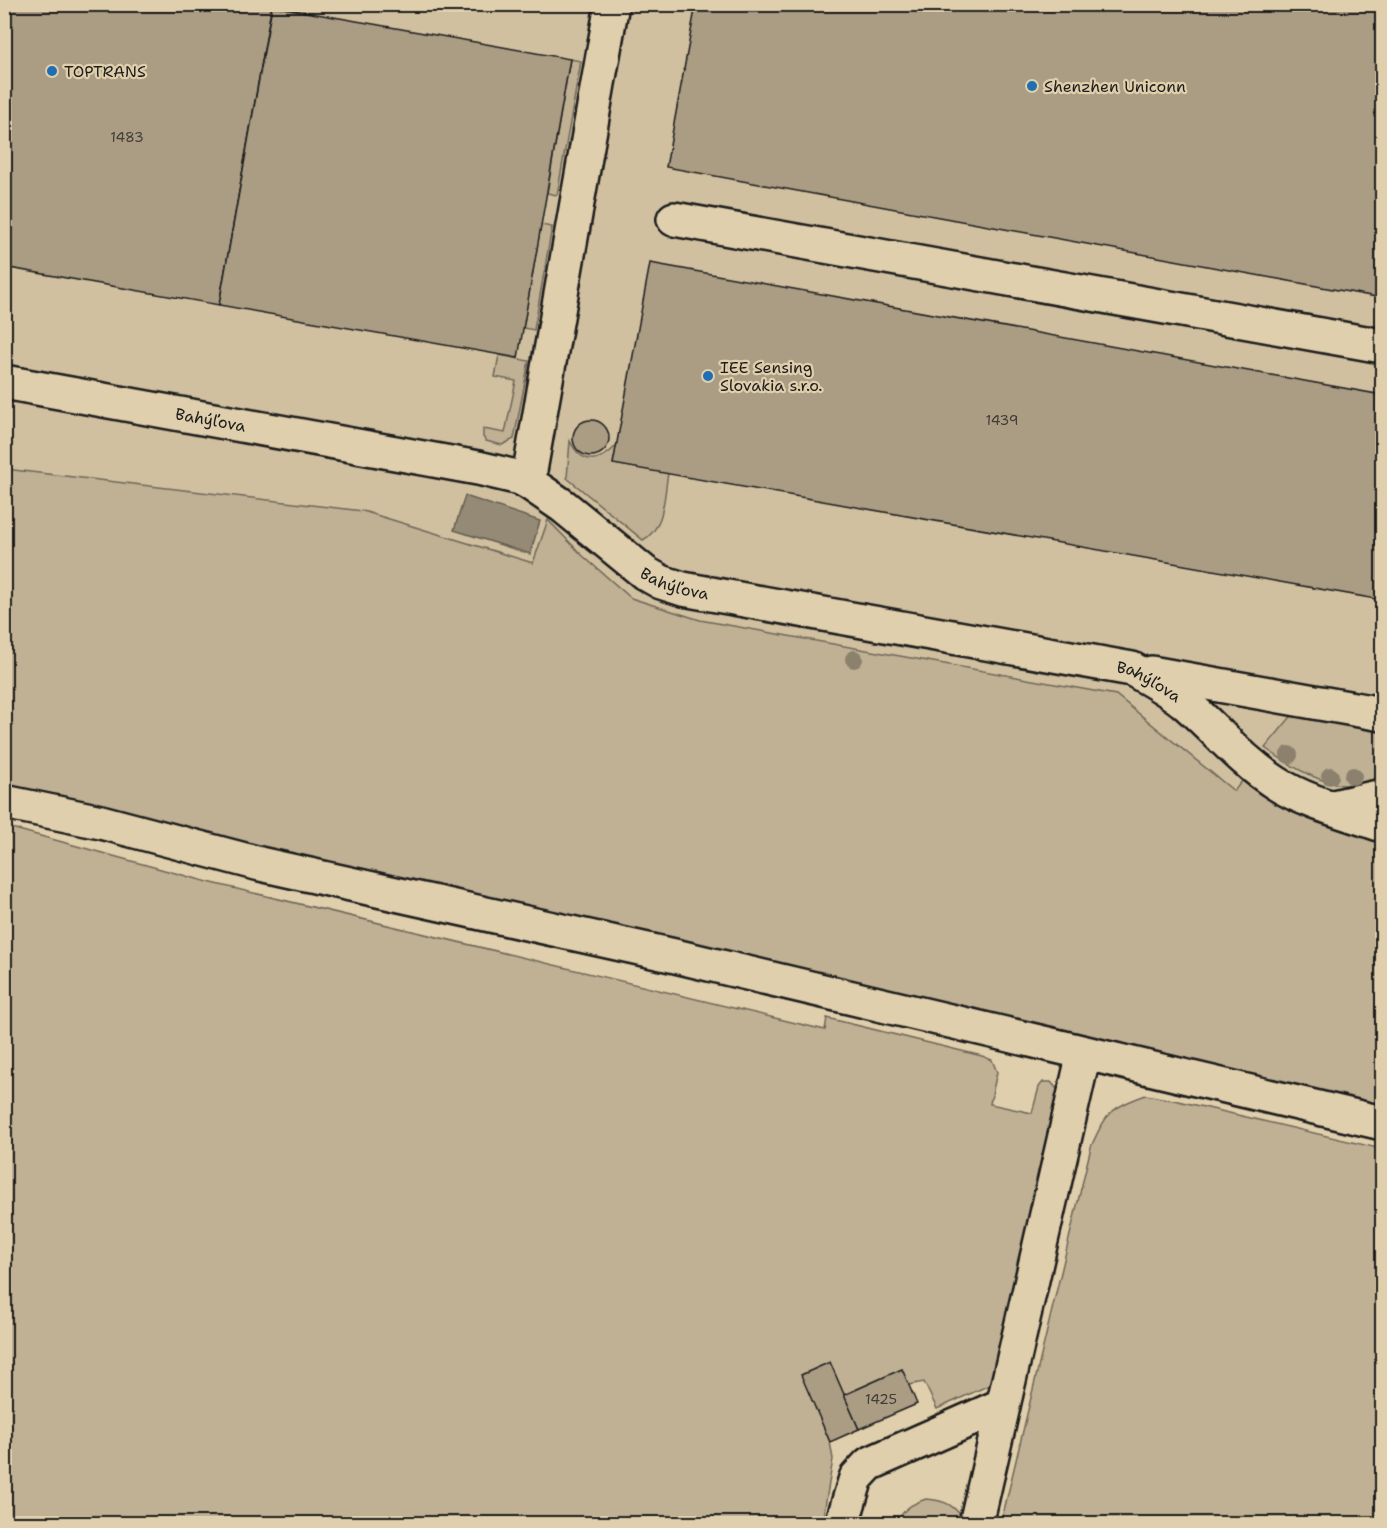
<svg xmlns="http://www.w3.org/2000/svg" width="1387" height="1528" font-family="'Shantell Sans',sans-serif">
<rect width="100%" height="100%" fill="#e0cfac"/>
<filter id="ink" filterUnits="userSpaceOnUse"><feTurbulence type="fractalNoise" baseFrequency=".0167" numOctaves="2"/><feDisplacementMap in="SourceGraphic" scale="12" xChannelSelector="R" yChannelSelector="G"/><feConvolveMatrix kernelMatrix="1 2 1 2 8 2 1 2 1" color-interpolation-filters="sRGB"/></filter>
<g filter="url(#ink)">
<!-- built -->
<polygon fill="#d0c0a0" points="5,5 1382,5 1382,836 1273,799 1243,780 1234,791 1115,695 700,620 631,598 583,556 548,520 533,563 441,534 343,508 5,469"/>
<!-- green -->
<g fill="#c0b194" stroke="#6e6658" stroke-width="1.5">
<polygon points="570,59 581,61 557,195 547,193"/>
<polygon points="541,225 552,227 534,330 523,328"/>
<polygon points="499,355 529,361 514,439 502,445 486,441 483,437 483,429 505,433 516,381 495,377"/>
<path d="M570,441C582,466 600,463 617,445L613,464L668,473C664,495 665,529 643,540L567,478Z"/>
<polygon points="5,469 363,511 533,563 548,520 583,556 631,598 700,620 1116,695 1234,791 1243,780 1273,799 1382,836 1382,1115 5,789"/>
<path d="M1294,713L1382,728V778C1369,782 1350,787 1336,784C1311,779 1286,763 1265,748Z"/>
<polygon points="4,826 208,882 825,1030 827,1018 982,1056 992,1060 997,1072 990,1104 1032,1113 1039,1087 1043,1082 1051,1082 1058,1090 1064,1106 996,1382 937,1409 924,1382 909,1385 902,1369 844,1395 830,1363 802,1375 830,1442 833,1459 824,1513 835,1523 5,1523"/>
<path d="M1146,1095L1178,1101L1382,1149V1523H1001L1091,1147C1106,1113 1111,1107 1146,1095Z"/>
<path d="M926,1499C948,1500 955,1507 967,1523L896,1524C903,1509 911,1504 926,1499Z"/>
</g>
<!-- water -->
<polygon fill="#958a75" stroke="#655e51" stroke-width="1.5" points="465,496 540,521 530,554 454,530"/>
<!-- building -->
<g fill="#aa9d84" stroke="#1c1c1c" stroke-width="1.5">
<polygon points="4,4 272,4 219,305 4,267"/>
<polygon points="696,4 1382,4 1382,298 666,167"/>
<polygon points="272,6 570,59 518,358 219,305"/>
<polygon points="650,263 1382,395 1382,600 613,464"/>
<circle cx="591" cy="438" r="18"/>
<polygon points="830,1362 859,1429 830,1442 801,1375"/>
<polygon points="902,1369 917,1404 859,1429 844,1395"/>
</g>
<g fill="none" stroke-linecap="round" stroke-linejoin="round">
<defs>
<g id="minor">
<polyline points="674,219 1382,346"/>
<path id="s1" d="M4,382L478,468L520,478L528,482L563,506L645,573L661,582L683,589L1132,669C1150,679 1168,689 1183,701C1215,728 1240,760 1276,783C1305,802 1349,813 1382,825"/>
<polyline points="528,482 612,4"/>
<polyline points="1151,673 1382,714"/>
<polyline points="4,802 101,822 260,864 675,956 1382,1123"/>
<polyline points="1333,807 1382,796"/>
<polyline points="842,1524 856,1478 869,1464 1003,1405"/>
<polyline points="976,1524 1084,1053"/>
</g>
</defs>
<!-- minor casing -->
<use href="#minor" stroke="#1c1c1c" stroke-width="38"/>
<!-- minor -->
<use href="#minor" stroke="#e0cfac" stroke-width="33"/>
</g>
<!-- trees -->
<g fill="#8b816d">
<circle cx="854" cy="659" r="9"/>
<circle cx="1289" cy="755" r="9"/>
<circle cx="1330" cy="776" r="9"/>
<circle cx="1353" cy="776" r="9"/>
</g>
</g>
<!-- markers -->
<g fill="#1f6fb2" stroke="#e0cfac" stroke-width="2">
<circle cx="52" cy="71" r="6"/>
<circle cx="1032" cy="86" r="6"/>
<circle cx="708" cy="376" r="6"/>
</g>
<g text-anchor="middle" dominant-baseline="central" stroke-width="4.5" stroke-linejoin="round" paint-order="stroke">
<!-- number labels -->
<g font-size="14" fill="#403c36">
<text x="127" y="137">1483</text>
<text x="1002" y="420">1439</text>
<text x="881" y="1399">1425</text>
</g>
<!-- poi labels -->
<g font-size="16" fill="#1c1c1c" stroke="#e0cfac" text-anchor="start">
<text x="64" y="71">TOPTRANS</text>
<text x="1044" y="86">Shenzhen Uniconn</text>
<text x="720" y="367">IEE Sensing<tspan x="720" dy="18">Slovakia s.r.o.</tspan></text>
</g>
<!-- street labels -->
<g font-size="16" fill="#1c1c1c" stroke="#e0cfac">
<text stroke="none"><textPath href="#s1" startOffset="210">Bahýľova</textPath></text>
<text stroke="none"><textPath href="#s1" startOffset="714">Bahýľova</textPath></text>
<text stroke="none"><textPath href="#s1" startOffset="1200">Bahýľova</textPath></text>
</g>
</g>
<!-- margin -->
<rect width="1387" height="1528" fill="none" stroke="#e0cfac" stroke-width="24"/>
<rect x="12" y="12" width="1363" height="1504" fill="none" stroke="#1c1c1c" stroke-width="2" filter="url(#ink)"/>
</svg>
